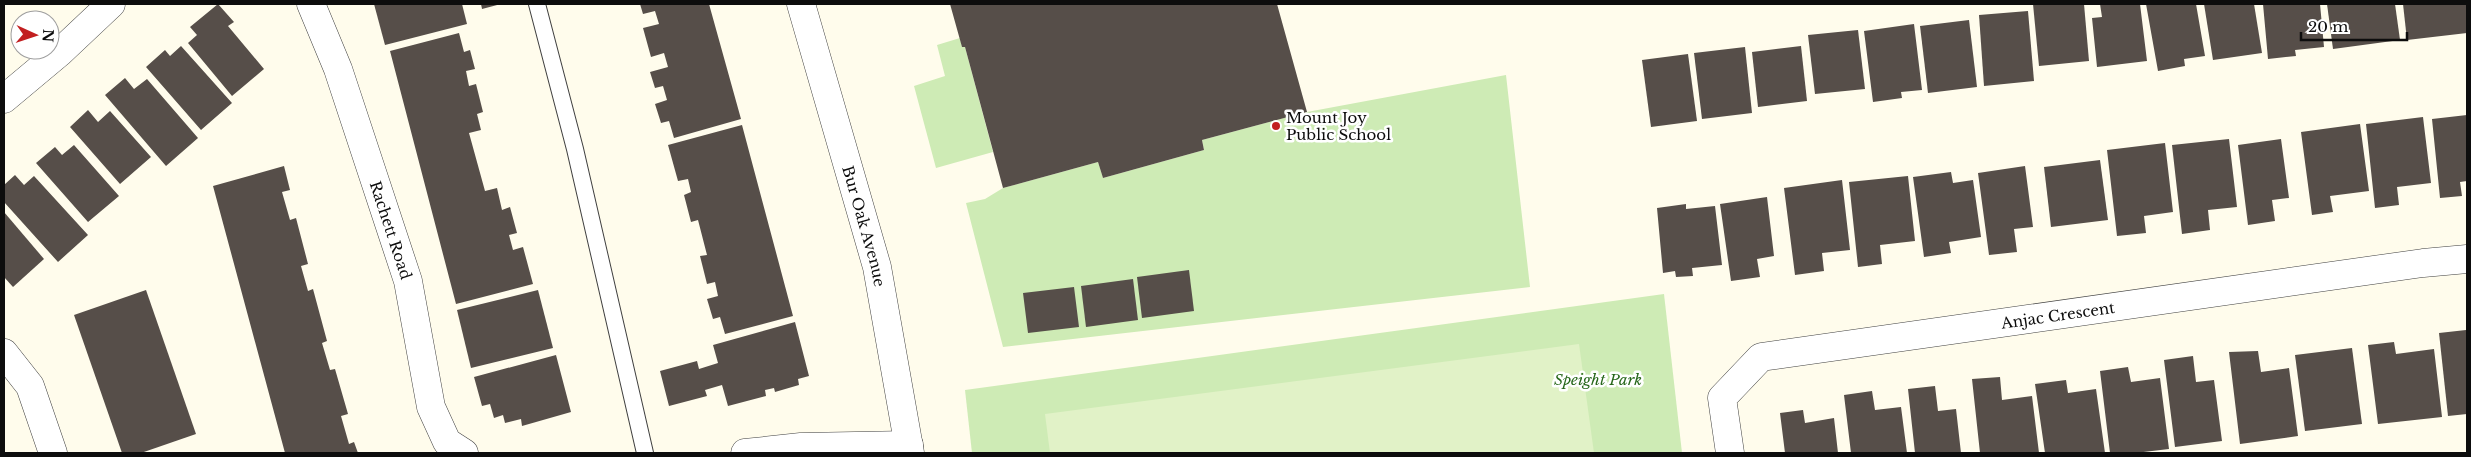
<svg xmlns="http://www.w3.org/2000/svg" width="2471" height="457" font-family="'Libre Baskerville',serif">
<rect width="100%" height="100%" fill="#fffcec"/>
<!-- green -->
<g fill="#ceebb5">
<polygon points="960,38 962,47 965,47 993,152 936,168 914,86 945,76 937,45"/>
<polygon points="1506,75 1530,287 1003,347 966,203 985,199 1003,188 1098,162 1103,178 1204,150 1202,140 1307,112"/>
<polygon points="1664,294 1682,453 972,453 965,390"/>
</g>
<!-- pitch -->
<polygon fill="#e1f2c7" points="1579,344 1594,453 1050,453 1045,414"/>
<!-- building -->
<g fill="#564e49">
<polygon points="218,4 234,22 228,26 264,69 232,96 188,43 197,35 190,27"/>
<polygon points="374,4 462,4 467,24 385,45"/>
<polygon points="481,4 501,4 482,9"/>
<polygon points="640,4 709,4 741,119 674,138 669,121 661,123 655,104 667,100 663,86 655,88 650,72 668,67 664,53 651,57 643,28 659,24 655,11 643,14"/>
<polygon points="950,4 1277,4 1307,112 1202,140 1204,150 1103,178 1098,162 1003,188 965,47 962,47"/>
<polygon points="2033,4 2084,4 2089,61 2039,66"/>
<polygon points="2100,4 2140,4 2147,61 2097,67 2092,18 2102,17"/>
<polygon points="2146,4 2196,4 2205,56 2184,59 2185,66 2158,71"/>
<polygon points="2204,4 2254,4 2262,53 2213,60"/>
<polygon points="2263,4 2320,4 2324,47 2295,50 2296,56 2268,59"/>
<polygon points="2327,4 2395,4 2400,40 2333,49"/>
<polygon points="2403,4 2467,4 2467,33 2407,40"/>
<polygon points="2028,11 2034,81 1984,86 1979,15"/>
<polygon points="1969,20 1977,87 1928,93 1920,26"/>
<polygon points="1914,24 1922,90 1901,92 1902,98 1873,102 1864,31"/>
<polygon points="1858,30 1865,89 1815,94 1808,35"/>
<polygon points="459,33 464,52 470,50 475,69 466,71 469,86 476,84 483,112 477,114 481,130 469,133 485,191 497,188 502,210 510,207 517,233 509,235 513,250 523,247 533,284 456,304 390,51"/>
<polygon points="181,46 232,103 201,130 146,67 165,50 170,56"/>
<polygon points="1801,46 1807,101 1758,107 1752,52"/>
<polygon points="1745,47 1752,113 1702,119 1694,53"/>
<polygon points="1688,54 1697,121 1651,127 1642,60"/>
<polygon points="125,78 134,89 147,79 198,138 166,166 105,95"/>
<polygon points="88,110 98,122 110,111 151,157 120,184 70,127"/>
<polygon points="2467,115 2467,181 2460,182 2462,196 2440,198 2432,119"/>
<polygon points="2423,117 2431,183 2397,187 2399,205 2375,208 2366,124"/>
<polygon points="2360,124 2369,191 2330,196 2333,212 2312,215 2301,132"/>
<polygon points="742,125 793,316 725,334 720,317 713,319 707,299 718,296 715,282 707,284 700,256 707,255 698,220 691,222 684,195 691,192 688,179 678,181 668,145"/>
<polygon points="2229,139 2237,207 2208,210 2210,230 2182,234 2172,145"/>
<polygon points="2281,139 2289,198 2272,200 2275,221 2248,225 2238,145"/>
<polygon points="2165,143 2173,212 2144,216 2146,233 2117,236 2107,150"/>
<polygon points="74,145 119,196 88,222 36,163 55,147 62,155"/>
<polygon points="2100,160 2108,220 2051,227 2044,167"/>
<polygon points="284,166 290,190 282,192 290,220 296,218 308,264 301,266 308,291 313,289 327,341 322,343 330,370 335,369 348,414 341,416 349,444 354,442 358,453 285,453 213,186"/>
<polygon points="2025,166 2033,227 2014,229 2017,252 1989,255 1978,173"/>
<polygon points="1951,172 1953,183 1973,180 1981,237 1949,242 1951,253 1924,257 1913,177"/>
<polygon points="15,175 24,185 34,176 88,235 58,262 4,202 4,185"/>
<polygon points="1908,176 1915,241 1880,245 1882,264 1858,267 1849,182"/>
<polygon points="1842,180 1850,250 1822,253 1824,271 1795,275 1784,188"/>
<polygon points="1767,197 1774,256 1757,259 1760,277 1731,281 1720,204"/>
<polygon points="1686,204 1686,209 1715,206 1722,265 1692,268 1693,276 1676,277 1675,271 1663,273 1657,208"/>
<polygon points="4,212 44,259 13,287 4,277"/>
<polygon points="1189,270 1194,311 1142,318 1137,277"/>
<polygon points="1133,279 1138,320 1086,327 1081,286"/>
<polygon points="1074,287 1079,327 1028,333 1023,293"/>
<polygon points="146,290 196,434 141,453 122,453 74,315"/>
<polygon points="538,290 553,348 471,368 457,310"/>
<polygon points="795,322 809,376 798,379 799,385 775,392 774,388 765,390 766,396 728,406 722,385 705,390 707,396 669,406 660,371 697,361 699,369 718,363 713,345"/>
<polygon points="2466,330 2467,414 2448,416 2439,333"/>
<polygon points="2394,342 2396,354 2434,349 2442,417 2378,424 2368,345"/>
<polygon points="2352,348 2362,424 2305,431 2295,355"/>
<polygon points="2258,351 2261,372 2289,368 2298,436 2240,444 2229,352"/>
<polygon points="556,355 571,412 522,426 521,419 505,423 503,415 494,418 490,404 482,406 474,377"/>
<polygon points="2193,356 2196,382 2214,380 2222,441 2175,447 2164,360"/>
<polygon points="2128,367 2131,382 2160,378 2169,449 2135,453 2110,453 2100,371"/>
<polygon points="2000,377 2002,400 2032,396 2039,453 1980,453 1972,379"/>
<polygon points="2066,380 2068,393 2096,389 2105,453 2045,453 2035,384"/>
<polygon points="1935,386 1938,411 1956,409 1961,453 1915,453 1908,389"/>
<polygon points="1872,391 1875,410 1901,407 1907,453 1851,453 1844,395"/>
<polygon points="1803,410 1805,423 1834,418 1838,453 1785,453 1780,413"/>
</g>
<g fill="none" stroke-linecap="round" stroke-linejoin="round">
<defs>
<polyline id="service" points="537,4 575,149 645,453"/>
<g id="minor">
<path id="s1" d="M311,4L338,69L408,281L431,407L447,442L464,453"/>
<polyline points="4,353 30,386 53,453"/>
<polyline points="745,453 801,447 909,445"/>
<path id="s2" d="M1730,453L1722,398L1761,357L2423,263L2467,259"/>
</g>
<g id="tertiary">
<path id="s3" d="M801,4L877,267L910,453"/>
<polyline points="4,99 59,53 111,4"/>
</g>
</defs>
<!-- service casing -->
<use href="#service" stroke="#404040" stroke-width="18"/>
<!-- minor casing -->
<use href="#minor" stroke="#404040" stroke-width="29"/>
<!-- tertiary casing -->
<use href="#tertiary" stroke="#404040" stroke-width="29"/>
<!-- service -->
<use href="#service" stroke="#fff" stroke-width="16"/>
<!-- minor -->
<use href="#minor" stroke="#fff" stroke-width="28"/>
<!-- tertiary -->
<use href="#tertiary" stroke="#fff" stroke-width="28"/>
</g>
<!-- markers -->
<circle fill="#c21f20" stroke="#fff" stroke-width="2" cx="1276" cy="126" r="5"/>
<g text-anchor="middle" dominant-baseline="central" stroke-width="5" stroke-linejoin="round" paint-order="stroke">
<!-- poi labels -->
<g font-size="15" fill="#0d0d0d" stroke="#fff" text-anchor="start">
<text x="1286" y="117">Mount Joy<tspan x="1286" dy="17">Public School</tspan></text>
</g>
<!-- street labels -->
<g font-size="15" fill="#0d0d0d" stroke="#fff">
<text stroke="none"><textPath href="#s3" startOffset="231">Bur Oak Avenue</textPath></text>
<text stroke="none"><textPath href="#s1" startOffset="240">Rachett Road</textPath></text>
<text stroke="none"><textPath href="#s2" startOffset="412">Anjac Crescent</textPath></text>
</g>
<!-- park labels -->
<g font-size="15" font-style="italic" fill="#27671b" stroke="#fff">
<text x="1598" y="379">Speight Park</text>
</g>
</g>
<!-- border -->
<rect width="2471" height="457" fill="none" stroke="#0d0d0d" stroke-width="10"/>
<!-- north arrow -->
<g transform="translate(35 35) rotate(93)"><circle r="24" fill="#ffffff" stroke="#9e9e9e"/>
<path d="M0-4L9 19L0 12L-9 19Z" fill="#c21f20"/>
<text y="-8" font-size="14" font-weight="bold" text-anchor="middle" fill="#0d0d0d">N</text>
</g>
<!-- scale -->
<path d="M2301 32v8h106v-8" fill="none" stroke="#0d0d0d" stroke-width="2.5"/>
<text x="2308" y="32" font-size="15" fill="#0d0d0d" stroke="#ffffff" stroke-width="4" paint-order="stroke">20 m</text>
</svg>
